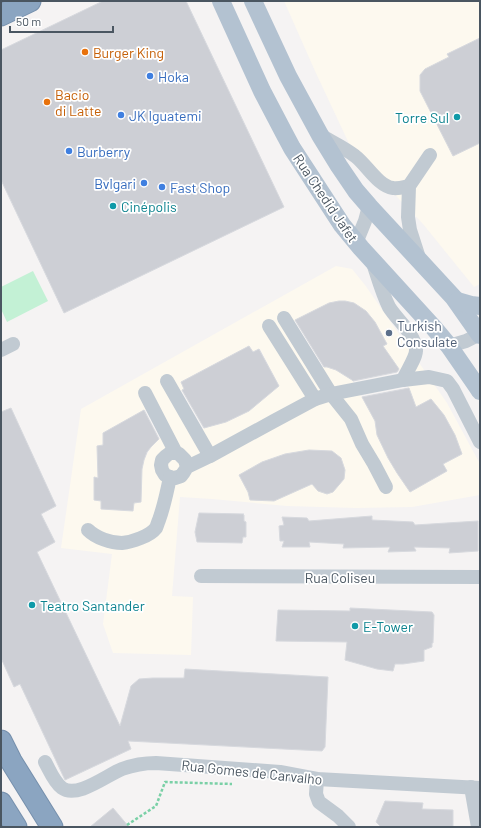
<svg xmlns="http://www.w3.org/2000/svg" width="481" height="828" font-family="Barlow,sans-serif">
<rect width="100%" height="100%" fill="#f5f3f3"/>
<!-- commercial -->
<g fill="#fdf9ef" fill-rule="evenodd">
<polygon points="284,1 480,1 480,284 474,287 423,224 352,150 315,71"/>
<path d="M336,266L352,269L365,285L447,403L480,464V495L412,507L356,508L287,506L212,499L180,497L172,596L193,597L191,655L113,653L103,624L112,554L61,548L81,409ZM339,301H345L354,303L366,311L375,322L386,344L381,348L393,360L405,378L412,397L413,409L431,399L444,415L455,435L462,454L443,464L447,471L410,491L397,473L388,458L377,435L375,421L352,380L336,370L327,367H309L294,321L329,303ZM249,346L253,352L260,349L279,386L249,411L226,422L198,430L178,392L184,389L181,382ZM147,409L161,437L151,447L144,460L142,469L141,502L134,503L133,511L101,509V501L94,500V477L98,478L97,446L103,445V433ZM309,450L331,451L341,458L345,470L307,486L248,492L239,475L262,462L285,454Z"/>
</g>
<!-- green -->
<polygon fill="#c3f1d5" points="33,271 48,301 7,322 1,309 1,287"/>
<!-- building -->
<g fill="#cdcfd5" stroke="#d7d9de">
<polygon points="103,1 186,1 284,207 64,313 1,180 1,50"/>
<polygon points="480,38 480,143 453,156 420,91 420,75 425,69 449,57 447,54"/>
<polygon points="339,301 345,301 354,303 366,311 375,322 387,344 383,346 399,369 397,372 353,381 352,380 336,370 327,367 324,367 295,320 329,303"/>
<polygon points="249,346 253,352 259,349 279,386 249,411 226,422 204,428 182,390 184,389 181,382"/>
<polygon points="409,388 416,407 431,399 444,415 455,435 462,454 443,464 447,471 410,492 397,473 388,458 377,435 375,421 362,397"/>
<polygon points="11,408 56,506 41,514 55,542 37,552 120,726 131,686 139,679 153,678 184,678 185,669 328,677 325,747 322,751 128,741 131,749 65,780 20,684 14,687 1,658 1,412"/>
<polygon points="144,410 159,439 151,447 147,452 144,460 142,469 141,502 134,503 133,511 101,509 101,501 94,500 94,477 98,478 97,446 103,445 103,433"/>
<polygon points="309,450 332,451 341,458 345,470 344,479 333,492 327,494 318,491 312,484 274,501 250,500 248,492 239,475 262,462 285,454"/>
<polygon points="199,513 244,514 243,515 244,515 244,521 246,522 246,537 243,537 242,543 197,542 195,532"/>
<polygon points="372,516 372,520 413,522 415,525 478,521 478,551 449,553 450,548 414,547 416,551 388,552 390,547 343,548 344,544 309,542 310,547 282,547 284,541 280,541 279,526 284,525 282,517 307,518 309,521"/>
<polygon points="350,608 432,612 434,615 433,643 432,643 432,647 424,650 424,661 403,664 395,664 393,671 377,669 345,660 347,642 276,641 278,610 350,611"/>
<polygon points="385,801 423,803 422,809 453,810 453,827 381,827 376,822"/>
<polygon points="113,808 129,827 90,827"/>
</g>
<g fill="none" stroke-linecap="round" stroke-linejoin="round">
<defs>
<g id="highway">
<polyline points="1,15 30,1"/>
<polyline points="1,741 11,761 52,827"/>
<polyline points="1,803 16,827"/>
</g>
</defs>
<!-- highway casing -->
<use href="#highway" stroke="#7690ad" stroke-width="23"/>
<!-- path -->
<polyline stroke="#7ad0a6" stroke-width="2.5" stroke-dasharray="3 2" stroke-linecap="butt" points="127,825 156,806 165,782 232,784"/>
<!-- minor -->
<g stroke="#c1cad2" stroke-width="14">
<path d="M320,135C332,142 345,148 355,156C367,165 378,186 393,188C398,189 404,187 409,186"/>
<polyline points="356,243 365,221 369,206"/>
<polyline points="419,258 410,230 408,217 409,186 430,155"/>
<path d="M373,263C378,278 382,293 389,307C397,320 414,333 416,349C417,357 406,372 403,380"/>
<polyline points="284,318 331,394 351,419 362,444 374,464 386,487"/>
<polyline points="269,326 315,399"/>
<polyline points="449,346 466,341 480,334"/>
<polyline points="1,350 13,344"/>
<polyline points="167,381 210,456"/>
<polyline points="145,393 176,453"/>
<polyline points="187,467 185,460 179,454 176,453 170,453 166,456 162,460 161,465 162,470 165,475 170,477 175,478 181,476 184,472 187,467 210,456 274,421 315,399 331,394 403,380 429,377 447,381 453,389 480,442"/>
<path d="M88,530C96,538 111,543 122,543C132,542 150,536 156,528C157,526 158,522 159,520C164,506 167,492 170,477"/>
<polyline points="201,576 480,577"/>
<path d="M45,762C50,771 54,782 62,788C77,799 107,775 122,769C133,765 144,763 156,763L280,772L317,779L480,788"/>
<polyline points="317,779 316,794 319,802 338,816 349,827"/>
<polyline points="471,787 478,827"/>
</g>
<!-- major -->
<g stroke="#b3c2d1" stroke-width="18">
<polyline points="221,1 262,91 284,133 292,148 342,225 361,248 434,328 449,346 478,388 480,391"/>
<polyline points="253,1 288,76 320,135 339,166 356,191 369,206 454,298 480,335"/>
<polyline points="457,301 471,305 480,306"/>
</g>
<!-- highway -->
<use href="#highway" stroke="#8ba5c1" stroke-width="21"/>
</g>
<!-- markers -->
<g fill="#e8710a" stroke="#fff" stroke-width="1.5">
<circle cx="85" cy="52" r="4"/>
<circle cx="47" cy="102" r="4"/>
</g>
<g fill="#3f7fe0" stroke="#fff" stroke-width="1.5">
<circle cx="150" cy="76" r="4"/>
<circle cx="121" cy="115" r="4"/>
<circle cx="69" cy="151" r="4"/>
<circle cx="144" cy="183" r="4"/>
<circle cx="162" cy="187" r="4"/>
</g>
<g fill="#0f9aa8" stroke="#fff" stroke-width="1.5">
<circle cx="457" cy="117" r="4"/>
<circle cx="113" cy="206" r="4"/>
<circle cx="32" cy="605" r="4"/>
<circle cx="355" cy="626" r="4"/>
</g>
<circle fill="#5c6f8a" stroke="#fff" stroke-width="1.5" cx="389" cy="333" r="4"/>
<g text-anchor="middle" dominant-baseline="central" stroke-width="3.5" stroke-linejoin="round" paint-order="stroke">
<!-- food labels -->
<g font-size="14" fill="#c56008" stroke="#fff" text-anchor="start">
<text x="93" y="52">Burger King</text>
<text x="55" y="94">Bacio<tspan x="55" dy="16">di Latte</tspan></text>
</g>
<!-- shop labels -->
<g font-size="14" fill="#366cbe" stroke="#fff" text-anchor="start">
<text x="158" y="76">Hoka</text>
<text x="129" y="115">JK Iguatemi</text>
<text x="77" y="151">Burberry</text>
<text x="136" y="183" text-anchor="end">Bvlgari</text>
<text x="170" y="187">Fast Shop</text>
</g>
<!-- culture labels -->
<g font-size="14" fill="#0d838f" stroke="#fff" text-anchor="start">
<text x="449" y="117" text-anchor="end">Torre Sul</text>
<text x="121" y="206">Cinépolis</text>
<text x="40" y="605">Teatro Santander</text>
<text x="363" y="626">E-Tower</text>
</g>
<!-- street labels -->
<g font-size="14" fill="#4a5661" stroke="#fff">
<text transform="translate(326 198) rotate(56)">Rua Chedid Jafet</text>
<text x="340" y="577">Rua Coliseu</text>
<text transform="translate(252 772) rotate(6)">Rua Gomes de Carvalho</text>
</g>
<!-- service labels -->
<g font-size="14" fill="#4e5e75" stroke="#fff" text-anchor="start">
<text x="397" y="325">Turkish<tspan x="397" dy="16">Consulate</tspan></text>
</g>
</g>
<!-- border -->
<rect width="481" height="828" fill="none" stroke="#4a5661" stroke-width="4"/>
<!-- scale -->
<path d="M10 26v6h103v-6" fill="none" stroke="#4a5661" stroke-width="2"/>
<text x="16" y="26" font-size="12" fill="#4a5661" stroke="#ffffff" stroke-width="3" paint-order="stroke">50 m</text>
</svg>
